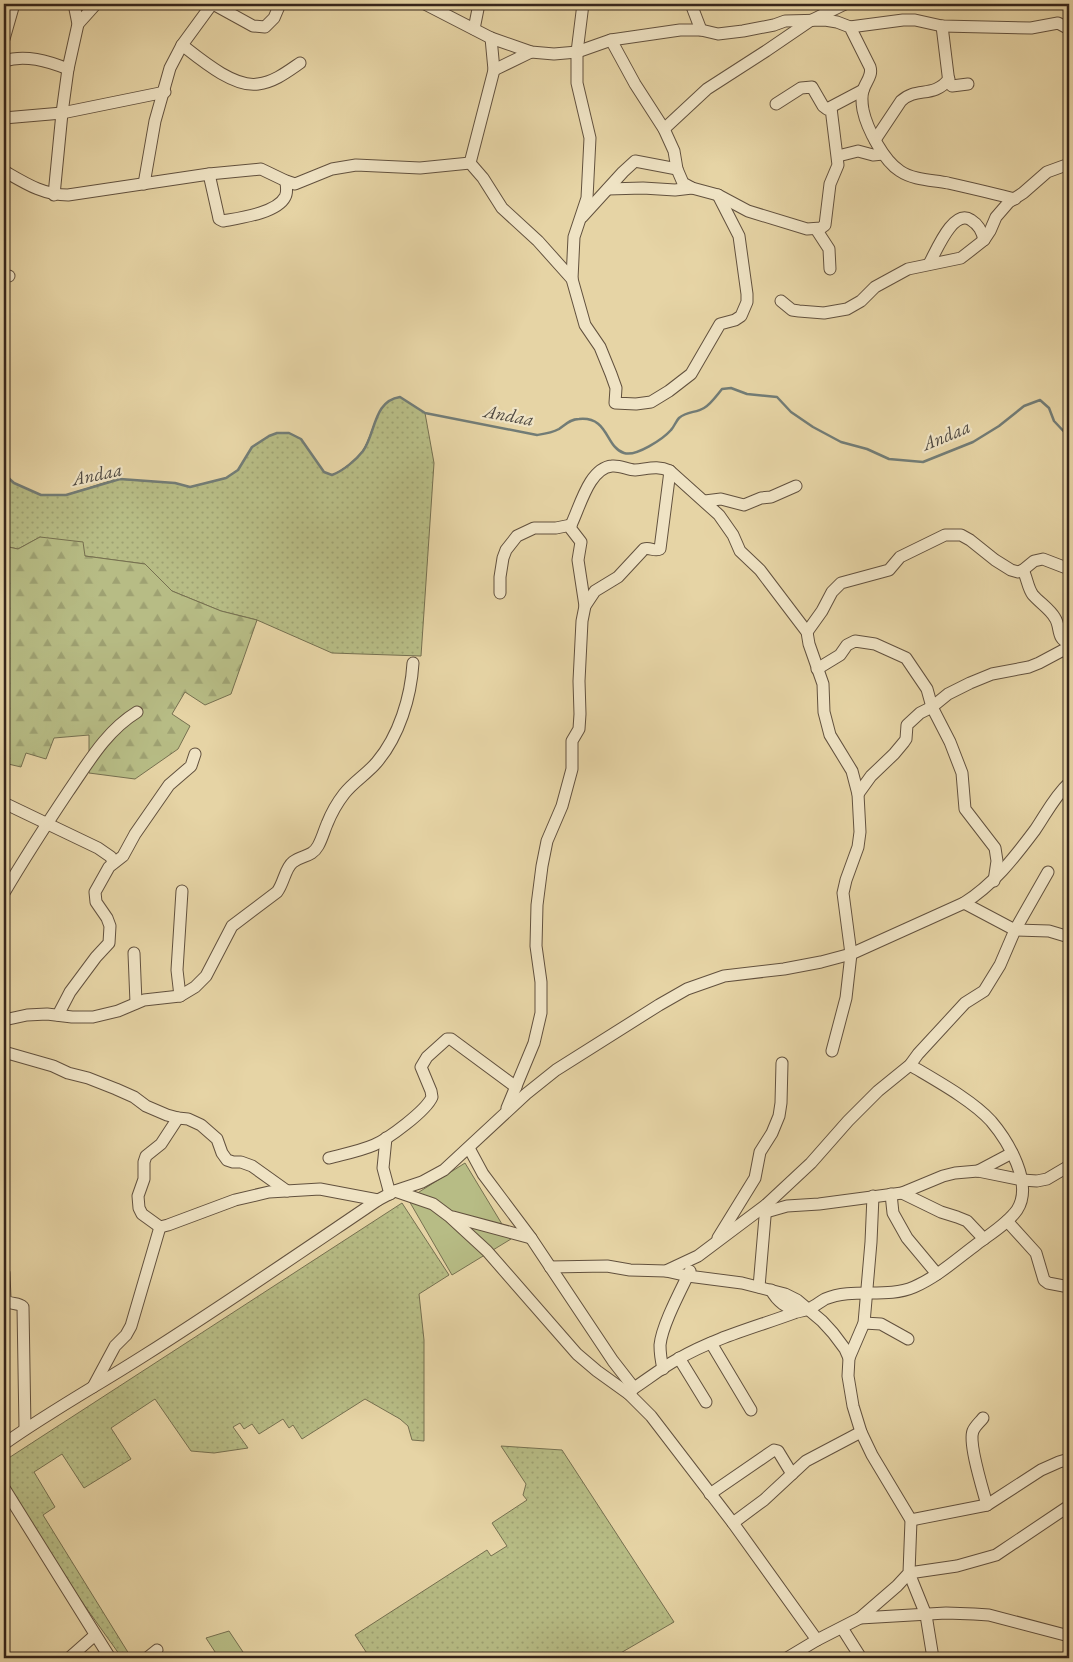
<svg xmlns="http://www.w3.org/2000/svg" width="1073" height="1662" font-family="'EB Garamond',serif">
<defs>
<pattern id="grass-dots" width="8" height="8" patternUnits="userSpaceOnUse" patternTransform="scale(1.25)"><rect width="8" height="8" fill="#b7bc85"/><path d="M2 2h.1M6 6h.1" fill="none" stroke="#9ea172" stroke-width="1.8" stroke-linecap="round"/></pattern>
<pattern id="forest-firs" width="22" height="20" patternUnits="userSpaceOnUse" patternTransform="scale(1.25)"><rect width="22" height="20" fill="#b7bc85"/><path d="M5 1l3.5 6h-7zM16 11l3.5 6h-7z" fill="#9ea172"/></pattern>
</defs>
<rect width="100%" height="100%" fill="#e6d4a5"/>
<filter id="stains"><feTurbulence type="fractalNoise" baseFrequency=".004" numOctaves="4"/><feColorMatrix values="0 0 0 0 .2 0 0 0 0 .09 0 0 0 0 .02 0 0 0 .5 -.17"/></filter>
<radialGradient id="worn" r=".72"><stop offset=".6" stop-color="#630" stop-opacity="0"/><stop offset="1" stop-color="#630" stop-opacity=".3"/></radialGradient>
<!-- grass -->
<g fill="url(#grass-dots)" stroke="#767050">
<path d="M400,397L425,413L434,463L421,656L332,653L257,620L221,611L172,591L145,564L85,556L40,537L18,549L4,546V474L14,483L41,495H66L116,479L175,483L190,487L226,478L238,470L252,447L269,436L277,433H289L301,439L324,472L332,475C342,471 358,458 363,450C375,431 375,401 400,397Z"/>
<polygon points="402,1203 449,1275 419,1294 424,1340 424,1441 412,1440 408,1426 400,1419 365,1399 302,1439 293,1425 289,1428 283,1419 259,1434 252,1424 244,1429 240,1423 233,1427 248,1448 214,1453 191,1451 155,1399 111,1428 131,1459 84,1488 62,1454 34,1472 55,1507 43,1515 129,1654 122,1658 82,1602 4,1479 4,1461"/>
<polygon points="501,1446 562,1450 674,1622 612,1658 370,1658 355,1635 487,1550 491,1556 507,1546 492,1523 527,1500 523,1495 526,1484"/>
</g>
<!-- forest -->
<polygon fill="url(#forest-firs)" stroke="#767050" points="40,537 83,542 85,556 145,564 172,591 221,611 257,620 231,694 205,705 185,692 172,714 190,726 178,749 135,779 89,773 89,735 54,738 46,759 26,753 21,767 4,763 4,546 18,549"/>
<!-- garden -->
<g fill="#b7bc85" stroke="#767050">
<polygon points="465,1163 511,1239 452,1275 408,1199"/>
<polygon points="229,1631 247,1658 219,1658 206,1638"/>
</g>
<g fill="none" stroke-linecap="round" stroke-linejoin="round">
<!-- stream -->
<path stroke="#727c76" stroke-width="2.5" d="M4,474L14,483L41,495H66L120,479L175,483L190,487L226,478L238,470L252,447L269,436L277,433H289L301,439L324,472L332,475C343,471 356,460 363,451C376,433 373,401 400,397L425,413L537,435C544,434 552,433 559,429C565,425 570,419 579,419C609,416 605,447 624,453C636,457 663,439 671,430C674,427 676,421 679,418C687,411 696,413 704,408C711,404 717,395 722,389L731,388L747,394L777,397L791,412L813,427L841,442L867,449L889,459L923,462L973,442L999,426L1024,406L1040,400L1049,408L1054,421L1069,437"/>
<defs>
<g id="minor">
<polyline points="213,4 253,26 265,27 274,18 280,4"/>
<path d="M425,4L491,38L531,52L554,54L577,52L611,40L680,30H701L718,34L743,31L774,25L785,21L825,20L837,22L850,27L870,67C873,76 865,82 863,91C861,97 862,104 863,110C867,129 884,161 900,171C913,180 933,180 948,183C970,188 992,193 1015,199"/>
<polyline points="691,4 701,30"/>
<polyline points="78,24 96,4"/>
<polyline points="942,26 949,83 952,86 968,84"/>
<polyline points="850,27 903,20 915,20 942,26 1031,28 1058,23 1069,29"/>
<polyline points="474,29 479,4"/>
<polyline points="4,39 14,4"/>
<polyline points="611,40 635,84 664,129 674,151 677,169 683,183 692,188 718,195 748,211 807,229 821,228 825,225 830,184 838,165 831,108"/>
<path d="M182,45C200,59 234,88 258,84C274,82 287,72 300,63"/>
<path d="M4,61C25,54 48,61 68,69"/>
<polyline points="494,70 531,52"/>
<polyline points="776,104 801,88 812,87 823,106 827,109 863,90"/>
<polyline points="4,118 62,113 165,92"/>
<polyline points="664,129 707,89 766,51 810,21 845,4"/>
<path d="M875,140L901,101C917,86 933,99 949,79"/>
<polyline points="838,156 858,151 873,155 883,154"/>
<polyline points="470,163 483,178 502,208 538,241 572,279 585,325 600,347 611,374 616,388 615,403 636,404 651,402 669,391 691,374 720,324 735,320 741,316 747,302 747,294 739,236 718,195"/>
<polyline points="470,163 494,70 491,38"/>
<path d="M4,171C25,183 43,195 68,195L209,174L261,169L286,181L295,184L332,169L356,165L420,168L470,163"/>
<path d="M209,174L218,214L219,219L223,221C239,218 277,213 285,197C288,192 286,186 286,181"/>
<polyline points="144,184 155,121 170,68 182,45 212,4"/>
<polyline points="608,189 643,188 675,190 692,188"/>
<polyline points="54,195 62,113 68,69 78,24 74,4"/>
<polyline points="582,217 623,172 635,161 677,169"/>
<polyline points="816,229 829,249 830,269"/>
<path d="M929,264C936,252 953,208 971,220C979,225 982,231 984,240"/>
<polyline points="4,276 9,276"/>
<polyline points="572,279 574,237 587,198 590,138 577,83 577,52 583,4"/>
<polyline points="781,301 792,310 799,311 824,313 847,309 861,301 875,287 908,269 961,258 984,240 990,231 996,217 1009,202 1023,193 1047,172 1069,164"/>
<polyline points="705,501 721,499 744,505 761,498 771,497 796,486"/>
<path d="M1023,570C1027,578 1028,589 1033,595C1040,603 1050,609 1055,618C1061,627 1056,639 1069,643"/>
<polyline points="500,593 500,577 503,558 506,550 517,536 534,528 556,528 571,525"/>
<path d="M585,606L578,560L581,542L571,529V525C580,507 589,468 612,466C620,465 628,470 635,470C648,469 657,465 670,471L719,515L733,535L740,551L760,570L807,632L809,644L823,684L824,712L830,735L852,771L858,794L860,832L858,847L846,880L843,893L851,954L846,998L832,1051"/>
<polyline points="807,632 822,611 832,592 841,583 889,570 900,557 945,535 961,535 970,540 995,560 1011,570 1018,572 1023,570 1034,561 1043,559 1069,569"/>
<polyline points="817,669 840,655 847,645 855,641 875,644 906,658 927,689 932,707 950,742 962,773 965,809 995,848 997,861 994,881"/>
<polyline points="858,794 871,776 894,754 904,742 906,739 907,725 920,713 932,707 948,694 970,683 992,674 1029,667 1039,663 1069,647"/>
<polyline points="4,803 98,848 111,857 113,863"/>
<path d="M4,893C24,859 46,825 68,792C88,763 106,731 137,712"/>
<path d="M964,903C993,885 1014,858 1035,830C1046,814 1054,797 1069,783"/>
<polyline points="134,953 136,1003"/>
<polyline points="180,996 177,970 182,891"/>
<polyline points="58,1015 70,992 96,957 109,943 110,926 107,918 96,902 95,892 109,867 123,856 135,834 169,785 191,766 195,754"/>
<path d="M4,1020L27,1015L47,1014L72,1017H93L118,1011L144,1000L180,996L195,987L206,976L232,926L277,892C284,883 285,868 293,862C302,855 312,857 318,846C322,839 324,831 327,824C331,814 337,803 344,794C353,782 367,774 377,762C399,736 411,697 413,663"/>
<polyline points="4,1052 53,1066 68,1073 88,1078 116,1089 134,1097 146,1106 167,1115 178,1118 188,1119 201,1125 217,1139 222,1153 227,1160 233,1162 241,1162 252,1166 287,1191"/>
<path d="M507,1108L534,1043L541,1013V982L536,946L537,905L542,866L547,841L562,806L572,769V741L579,729L580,714L579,681L582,621L585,606L595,591L618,577L644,549C650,547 655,552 660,549L670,471"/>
<polyline points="178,1118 161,1144 146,1156 144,1162 144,1179 138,1196 139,1208 142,1214 160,1227 168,1225 235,1200 269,1192 320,1189 378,1200"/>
<polyline points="386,1138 383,1168 390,1194"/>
<polyline points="469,1148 483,1174 531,1238 613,1361 634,1388"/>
<path d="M329,1158C344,1154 360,1151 374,1145C388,1139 426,1111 432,1097L431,1091L421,1067L427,1057L447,1039H451L516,1087"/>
<polyline points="978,1171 1012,1153"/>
<polyline points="395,1191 433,1204 449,1216 487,1251 577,1354 597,1371 629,1394 651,1416 733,1523 817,1640"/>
<polyline points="902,1193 941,1212 957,1217 967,1221 984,1239"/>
<polyline points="891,1194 893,1213 907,1238 937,1274"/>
<polyline points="766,1212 787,1206 819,1204 902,1193 943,1176 955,1173 978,1171 1022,1180 1037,1181 1047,1179 1069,1166"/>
<polyline points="453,1217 531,1238"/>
<polyline points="1007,1221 1036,1253 1044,1280 1048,1283 1069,1287"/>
<polyline points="718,1238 755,1178 760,1152 772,1133 779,1116 781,1103 782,1063"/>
<polyline points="550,1267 607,1266 630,1270 666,1271 698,1256 766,1205 811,1163 848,1121 878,1091 910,1065 918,1054 965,1003 984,991 1000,965 1015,930 1048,872"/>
<polyline points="666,1271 688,1276 742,1283 785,1294 797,1300 822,1321 833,1333 845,1349 849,1358 848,1376 853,1406 861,1432 872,1455 911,1520 909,1573 897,1586 860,1618"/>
<path d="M4,1273L5,1300C10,1305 18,1302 23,1307L25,1429"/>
<polyline points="759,1287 766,1205"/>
<path d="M771,1290C778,1303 786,1307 799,1311"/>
<polyline points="864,1323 881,1324 908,1339"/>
<polyline points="711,1343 751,1410"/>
<polyline points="679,1358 706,1402"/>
<polyline points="849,1358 864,1323 871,1242 873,1196"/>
<path d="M663,1369C661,1360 660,1353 660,1345C662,1325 681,1290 690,1271"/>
<polyline points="93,1387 115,1346 126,1335 131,1326 160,1227"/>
<path d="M629,1394L634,1388C649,1378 663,1367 678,1359C714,1338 756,1327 794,1313C799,1311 804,1311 809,1309C815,1306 820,1302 825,1299C854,1287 886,1299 914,1287C937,1277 957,1259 977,1244C990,1234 1007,1224 1017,1210C1034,1184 1008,1141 991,1121C972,1100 935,1080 910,1065"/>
<path d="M983,1418C980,1422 975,1426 973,1431C968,1443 983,1490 987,1505"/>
<path d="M4,1444C49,1412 98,1385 145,1355C224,1305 301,1252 378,1200L395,1191L422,1182L444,1170L526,1094L556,1070L659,1005L687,989L724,976L784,969L821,962L851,954L964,903L1015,930L1049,931L1069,937"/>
<polyline points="4,1488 110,1658"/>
<polyline points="710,1494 774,1450 778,1451 792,1474"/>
<polyline points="911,1520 987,1505 1041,1470 1059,1462 1069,1459"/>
<polyline points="733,1523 764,1500 806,1461 861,1432"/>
<polyline points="842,1628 861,1658"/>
<polyline points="69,1658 95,1635"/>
<polyline points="147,1658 157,1650"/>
<polyline points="787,1658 817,1640 860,1618 946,1613 974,1614 989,1615 1069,1636"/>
<polyline points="933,1658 926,1615 909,1573 957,1566 996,1555 1069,1506"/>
</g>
</defs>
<!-- minor casing -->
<use href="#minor" stroke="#62513e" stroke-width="13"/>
<!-- minor -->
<use href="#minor" stroke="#efe3c4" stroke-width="11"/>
</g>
<g text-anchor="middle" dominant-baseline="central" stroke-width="4.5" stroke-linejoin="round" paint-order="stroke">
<!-- water labels -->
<g font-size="19" font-style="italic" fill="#4f4941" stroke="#efe3c4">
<text transform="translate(509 415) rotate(10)">Andaa</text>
<text transform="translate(946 435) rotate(-23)">Andaa</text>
<text transform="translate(97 474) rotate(-12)">Andaa</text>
</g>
</g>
<!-- margin -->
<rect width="1073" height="1662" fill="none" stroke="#e6d4a5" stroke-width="20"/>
<rect x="5" y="5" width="1063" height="1652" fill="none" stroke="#36251b" stroke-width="2.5"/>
<rect x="10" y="10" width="1053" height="1642" fill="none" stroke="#36251b"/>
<rect width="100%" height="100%" filter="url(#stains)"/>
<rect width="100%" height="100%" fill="url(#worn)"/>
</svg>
